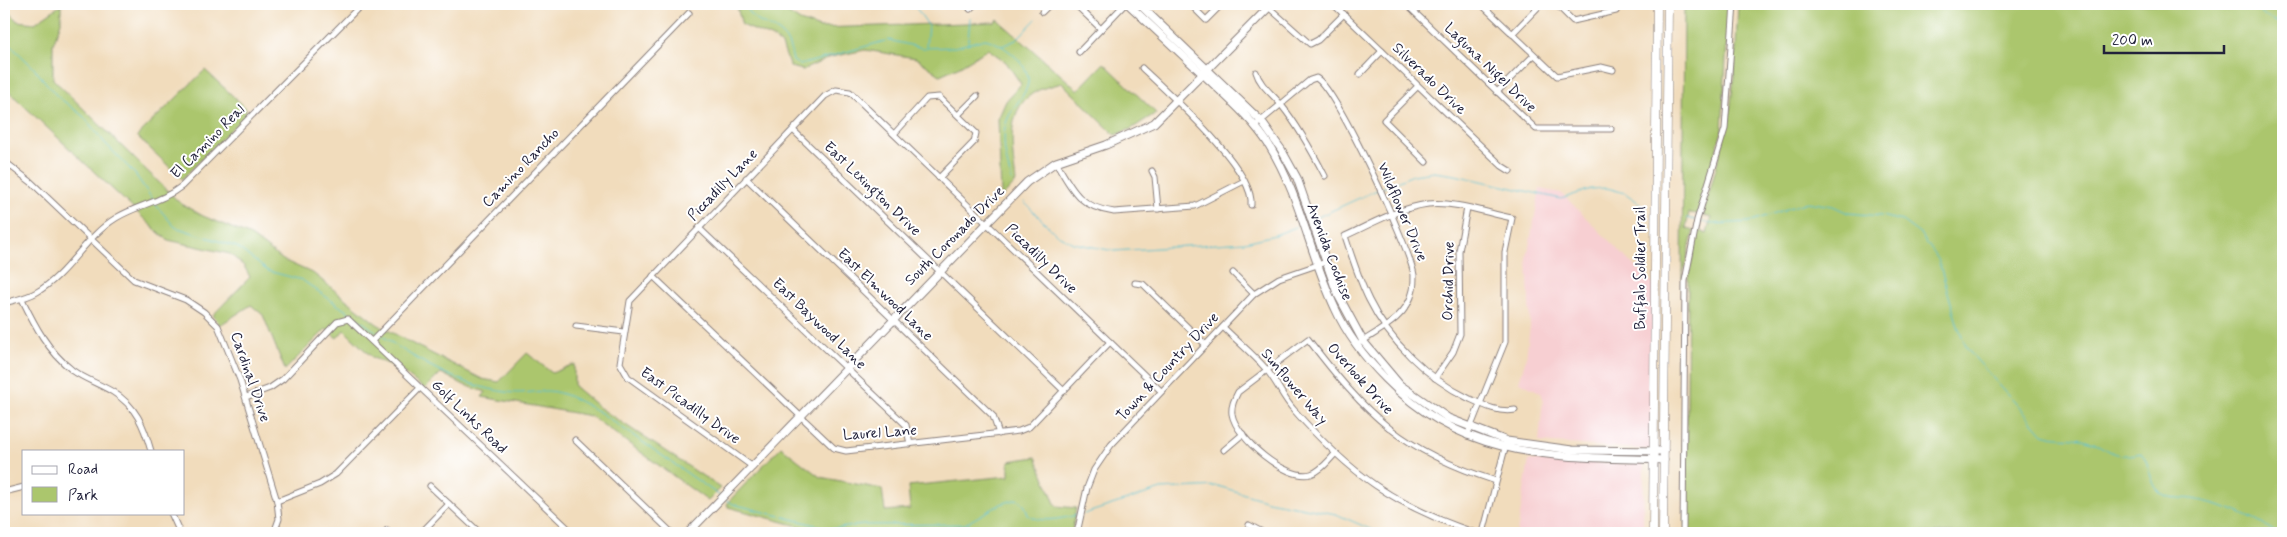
<svg xmlns="http://www.w3.org/2000/svg" width="2287" height="537" font-family="Mynerve,sans-serif">
<rect width="100%" height="100%" fill="#fff"/>
<filter id="ink" filterUnits="userSpaceOnUse"><feTurbulence type="fractalNoise" baseFrequency=".02" numOctaves="2"/><feDisplacementMap in="SourceGraphic" scale="10" xChannelSelector="R" yChannelSelector="G"/><feConvolveMatrix kernelMatrix="1 2 1 2 8 2 1 2 1" color-interpolation-filters="sRGB"/></filter>
<filter id="wash" filterUnits="userSpaceOnUse"><feTurbulence type="fractalNoise" baseFrequency=".0096" numOctaves="4" result="noise"/><feDisplacementMap in="SourceGraphic" scale="20" xChannelSelector="R" yChannelSelector="G"/><feGaussianBlur stdDeviation="1.12" result="paint"/><feColorMatrix in="noise" values="0 0 0 0 0 0 0 0 0 0 0 0 0 0 0 0 0 1.4 0 .05"/><feComposite in="paint" operator="in"/></filter>
<g filter="url(#wash)">
<rect width="100%" height="100%" fill="#f1dcbc"/>
<!-- built -->
<g fill="#f7cfd2">
<polygon points="1540,189 1561,193 1655,286 1653,450 1539,442 1543,398 1540,392 1519,382 1526,358 1530,326 1527,257"/>
<polygon points="1529,460 1644,464 1643,533 1517,533"/>
</g>
<!-- green -->
<g fill="#abc66d" stroke="#667454">
<path d="M736,4H774L800,21L820,28L995,22L997,19L1078,90L1104,63L1156,113L1131,129L1115,135L1062,83C1052,86 1040,88 1032,94C1004,112 1013,155 1016,182L1003,196L1001,195L998,119L1006,101L1021,84L1006,62L988,49L960,66L940,75L916,58L865,50L831,57L803,70L790,67L782,45L775,39L742,25Z"/>
<polygon points="1684,4 1729,4 1722,131 1698,214 1689,213 1686,228 1694,230 1682,278"/>
<polygon points="1738,4 2283,4 2283,533 1686,533 1688,278 1698,230 1707,234 1711,218 1703,215 1729,120 1735,69"/>
<polygon points="4,5 17,21 35,23 61,5 61,22 53,44 53,79 180,203 203,216 251,236 283,260 314,274 377,324 411,343 482,379 499,382 527,353 552,373 574,364 574,386 600,408 721,488 708,501 591,416 482,397 486,392 464,385 441,373 425,389 396,367 373,358 344,330 337,338 326,329 285,370 263,315 251,305 220,325 213,315 250,277 244,266 230,254 168,240 158,232 4,87"/>
<polygon points="205,70 246,108 246,114 182,179 137,136"/>
<polygon points="781,447 820,477 882,489 885,511 910,509 908,486 1009,476 1009,461 1036,457 1056,506 1076,508 1072,533 1006,533 971,526 888,532 824,533 728,507 727,503"/>
</g>
<g fill="none" stroke-linecap="round" stroke-linejoin="round">
<!-- stream -->
<g stroke="#55c0d0" stroke-width="1">
<path d="M745,4C755,26 764,21 780,33C789,40 791,51 793,61L800,65L888,40L923,48L955,47L985,39C1001,42 1035,66 1027,87C1021,102 1009,109 1005,127C1002,145 1007,165 1012,181"/>
<polyline points="2250,4 2268,18 2283,25"/>
<polyline points="914,5 928,25 926,47"/>
<polyline points="4,39 32,66 57,96 83,116 104,142 135,174 153,200"/>
<polyline points="968,42 970,18"/>
<polyline points="1002,46 1016,40 1036,19"/>
<polyline points="1382,188 1413,175 1434,172 1455,175 1561,199 1591,189 1607,188 1625,193 1642,205"/>
<polyline points="1024,202 1056,234 1073,243 1114,251 1245,242 1275,235 1296,227"/>
<polyline points="155,204 175,227 237,247 268,271 302,280 378,333"/>
<polyline points="1316,218 1379,189"/>
<polyline points="1687,218 1695,220"/>
<path d="M1698,221L1713,224L1749,222L1807,202L1833,206L1848,213L1881,216L1902,221L1921,235L1938,259L1958,326L1967,349L2043,434C2057,439 2072,436 2086,440C2110,448 2112,460 2141,453C2150,464 2150,484 2159,491C2167,500 2180,497 2192,499C2224,504 2250,516 2277,533"/>
<path d="M381,335C417,361 461,386 506,392C519,394 531,392 544,391C563,390 584,404 601,413L720,496"/>
<path d="M726,500L733,504L831,529L863,525L965,524L1001,504L1017,499L1025,506L1028,515C1041,524 1063,518 1078,515"/>
<polyline points="1084,514 1161,489 1218,486 1268,501 1336,514 1379,533"/>
</g>
</g>
</g>
<g filter="url(#ink)">
<g fill="none" stroke-linecap="round" stroke-linejoin="round">
<defs>
<g id="street">
<polyline points="1075,4 1101,29"/>
<polyline points="1190,4 1206,20 1222,4"/>
<polyline points="1265,4 1310,44 1318,40 1344,14"/>
<polyline points="1333,4 1502,166 1510,171"/>
<polyline points="1406,4 1536,129 1611,129"/>
<polyline points="1481,4 1557,76 1601,67 1613,70"/>
<polyline points="1556,4 1573,21 1616,11"/>
<polyline points="970,9 975,4"/>
<polyline points="1042,12 1050,4"/>
<polyline points="1512,34 1541,4"/>
<polyline points="1079,52 1125,4"/>
<path d="M1142,68C1169,94 1255,169 1251,205"/>
<path d="M1256,72C1260,86 1273,94 1282,106C1299,127 1312,151 1325,176"/>
<polyline points="1360,74 1382,51"/>
<polyline points="1418,86 1384,120 1426,162"/>
<polyline points="1497,92 1534,55"/>
<polyline points="958,115 977,96"/>
<path d="M1255,126L1310,80L1316,78C1336,88 1410,248 1414,275C1414,279 1414,285 1413,290C1408,316 1382,329 1361,342"/>
<polyline points="793,130 1064,391"/>
<polyline points="894,134 927,98 939,97 976,133 974,142 939,178"/>
<polyline points="4,161 31,182 134,280 186,300 204,312 218,326 240,380 277,501 279,519 274,533"/>
<path d="M1056,162C1072,190 1079,207 1114,212L1195,206L1244,181"/>
<polyline points="1152,171 1155,177 1158,209"/>
<polyline points="746,178 993,416 999,434"/>
<polyline points="699,228 906,425 910,444"/>
<polyline points="1233,273 1254,294"/>
<polyline points="653,276 834,448 846,451 1019,431 1029,427 1110,342"/>
<polyline points="1135,283 1143,284 1206,345"/>
<path d="M22,299C35,326 48,351 72,370C84,379 100,384 113,392C136,406 144,426 151,451"/>
<path d="M4,303C15,300 27,298 37,292C68,274 85,237 116,218C137,205 162,202 182,186L362,4"/>
<polyline points="576,326 624,332"/>
<path d="M1223,327C1237,341 1253,354 1266,369C1277,382 1283,398 1294,410C1350,474 1395,506 1476,533"/>
<polyline points="372,341 689,13"/>
<polyline points="1435,378 1453,352 1460,334 1459,251 1467,208"/>
<polyline points="246,397 270,388 283,379 337,322 348,319 573,533"/>
<path d="M1467,436L1505,342V252L1512,218C1486,213 1455,201 1428,204C1399,208 1371,224 1345,236C1352,257 1359,280 1369,300C1389,341 1427,378 1468,398C1483,405 1498,413 1515,410"/>
<polyline points="575,440 672,533"/>
<polyline points="1224,450 1243,434"/>
<path d="M1335,454C1328,461 1321,471 1311,474C1286,481 1236,438 1232,414C1231,406 1234,400 1238,392L1308,339C1367,416 1402,451 1496,481"/>
<polyline points="753,467 628,377 620,363 630,301 825,96 836,90 850,92 1161,391"/>
<polyline points="430,486 480,533"/>
<polyline points="4,492 24,487"/>
<polyline points="277,501 320,484 336,474 420,388"/>
<polyline points="171,513 180,533"/>
<polyline points="1249,525 1264,533"/>
<polyline points="387,530 390,533"/>
<polyline points="421,533 449,504"/>
<polyline points="1077,533 1087,488 1094,470 1111,445 1254,294 1279,278 1326,262"/>
<polyline points="1483,533 1506,444"/>
<polyline points="1683,533 1685,281 1697,220 1725,129 1734,4"/>
</g>
<g id="secondary">
<path d="M1128,4C1155,29 1182,55 1209,80C1230,100 1253,120 1269,145C1300,195 1310,255 1335,308C1347,335 1366,359 1386,379C1467,462 1557,456 1664,460"/>
<polyline points="1139,4 1261,121 1281,149 1297,178 1337,293 1363,341 1400,385 1448,418 1507,441 1572,450 1664,451"/>
<polyline points="688,533 1027,182 1056,162 1106,145 1154,123 1272,4"/>
</g>
<g id="primary">
<polyline points="1653,533 1657,4"/>
<polyline points="1663,533 1668,4"/>
</g>
</defs>
<!-- street casing -->
<use href="#street" stroke="#8a7f7c" stroke-width="7"/>
<!-- secondary casing -->
<use href="#secondary" stroke="#8a7f7c" stroke-width="9"/>
<!-- primary casing -->
<use href="#primary" stroke="#8a7f7c" stroke-width="9"/>
<!-- street -->
<use href="#street" stroke="#fff" stroke-width="5"/>
<!-- secondary -->
<use href="#secondary" stroke="#fff" stroke-width="7"/>
<!-- primary -->
<use href="#primary" stroke="#fff" stroke-width="8"/>
</g>
</g>
<g text-anchor="middle" dominant-baseline="central" stroke-width="4" stroke-linejoin="round" paint-order="stroke">
<!-- street labels -->
<g font-size="15" fill="#22223b" stroke="#fff">
<text transform="translate(1490 68) rotate(44)">Laguna Nigel Drive</text>
<text transform="translate(1429 79) rotate(44)">Silverado Drive</text>
<text transform="translate(208 142) rotate(-45)">El Camino Real</text>
<text transform="translate(521 168) rotate(-46)">Camino Rancho</text>
<text transform="translate(723 185) rotate(-46)">Piccadilly Lane</text>
<text transform="translate(872 189) rotate(44)">East Lexington Drive</text>
<text transform="translate(1402 212) rotate(67)">Wildflower Drive</text>
<text transform="translate(955 236) rotate(-45)">South Coronado Drive</text>
<text transform="translate(1329 252) rotate(69)">Avenida Cochise</text>
<text transform="translate(1041 259) rotate(44)">Piccadilly Drive</text>
<text transform="translate(1641 268) rotate(-90)">Buffalo Soldier Trail</text>
<text transform="translate(1449 281) rotate(-89)">Orchid Drive</text>
<text transform="translate(885 295) rotate(44)">East Elmwood Lane</text>
<text transform="translate(819 324) rotate(44)">East Baywood Lane</text>
<text transform="translate(1168 367) rotate(-47)">Town &amp; Country Drive</text>
<text transform="translate(250 377) rotate(71)">Cardinal Drive</text>
<text transform="translate(1360 379) rotate(48)">Overlook Drive</text>
<text transform="translate(1294 387) rotate(50)">Sunflower Way</text>
<text transform="translate(690 406) rotate(36)">East Picadilly Drive</text>
<text transform="translate(469 417) rotate(44)">Golf Links Road</text>
<text transform="translate(880 433) rotate(-4)">Laurel Lane</text>
</g>
</g>
<!-- margin -->
<rect width="2287" height="537" fill="none" stroke="#fff" stroke-width="20"/>
<!-- legend -->
<rect x="22" y="450" width="162" height="65" fill="#ffffff" stroke="#a7a7b1"/>
<rect x="32" y="466" width="25" height="8" fill="#ffffff" stroke="#a7a7b1"/>
<text x="68" y="474" font-size="15" fill="#22223b">Road</text>
<rect x="32" y="487" width="25" height="15" fill="#abc66d" stroke="#a7a7b1"/>
<text x="68" y="500" font-size="15" fill="#22223b">Park</text>
<!-- scale -->
<path d="M2104 45v8h120v-8" fill="none" stroke="#22223b" stroke-width="2.5"/>
<text x="2112" y="45" font-size="15" fill="#22223b" stroke="#ffffff" stroke-width="4" paint-order="stroke">200 m</text>
</svg>
